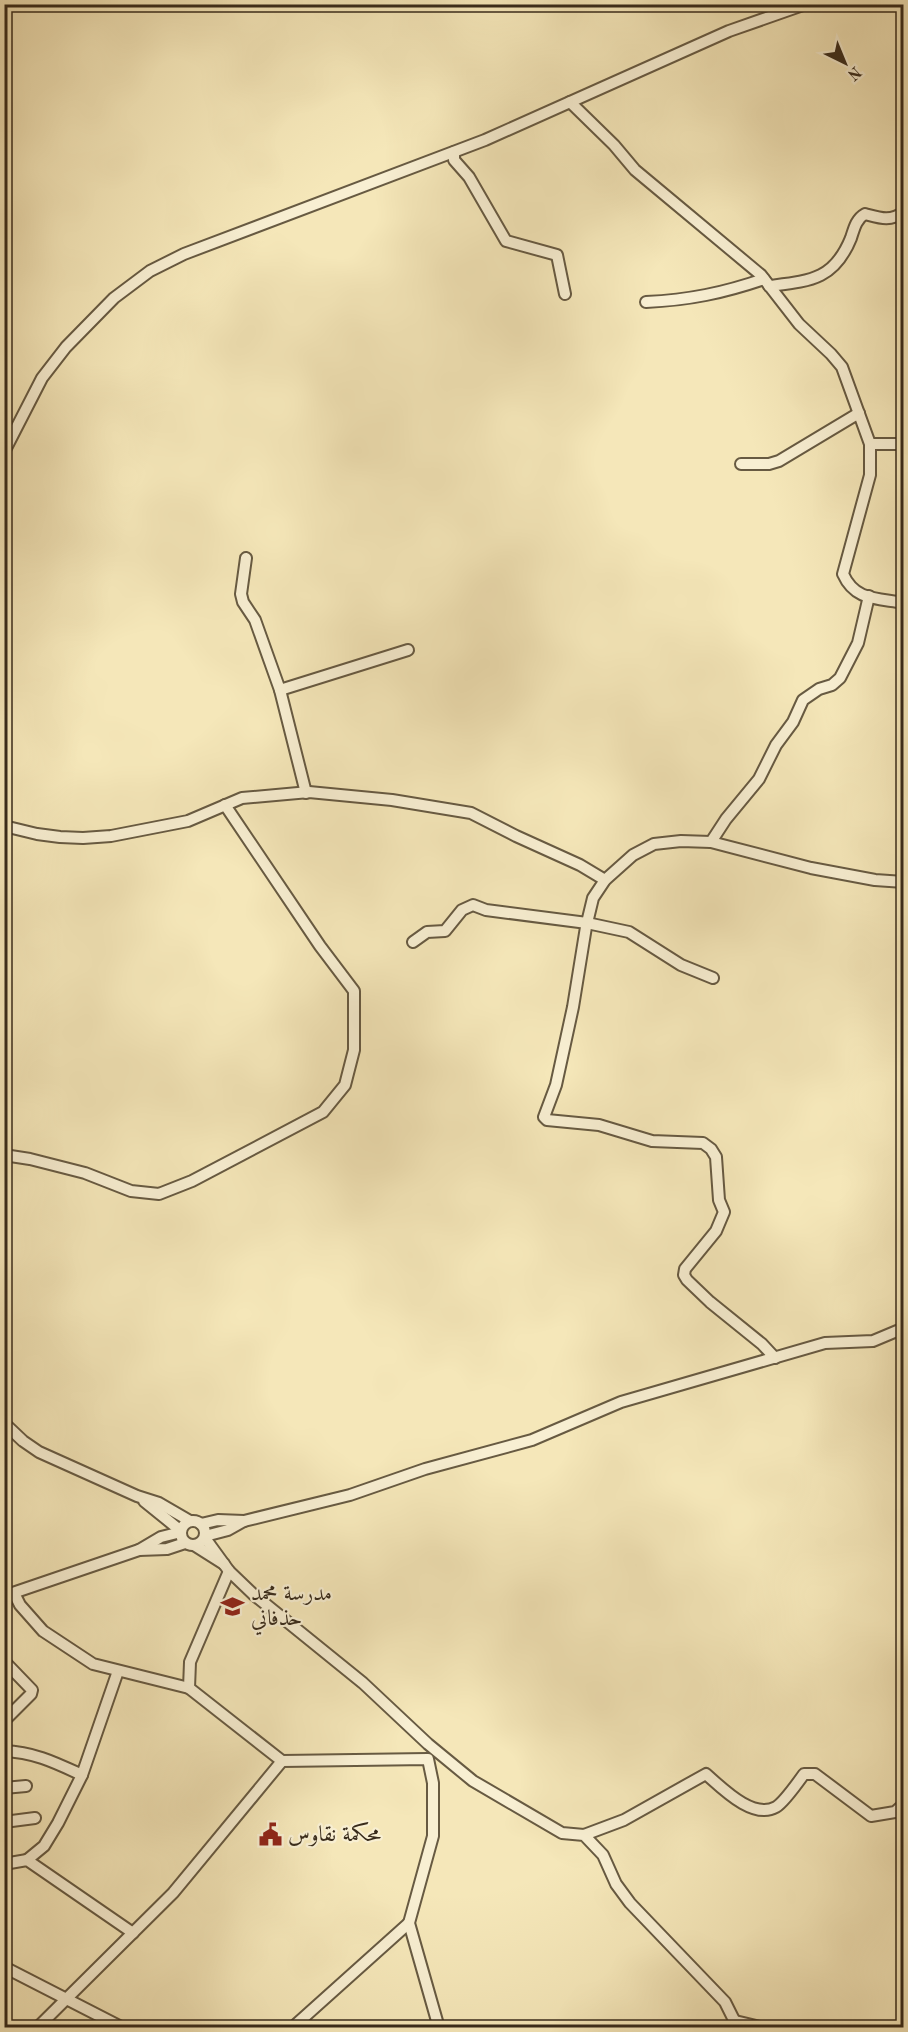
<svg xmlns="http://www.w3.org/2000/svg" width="908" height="2032" font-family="'Old Standard TT',Amiri,serif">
<rect width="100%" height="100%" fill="#f5e7b9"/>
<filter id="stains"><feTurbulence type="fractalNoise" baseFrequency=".00333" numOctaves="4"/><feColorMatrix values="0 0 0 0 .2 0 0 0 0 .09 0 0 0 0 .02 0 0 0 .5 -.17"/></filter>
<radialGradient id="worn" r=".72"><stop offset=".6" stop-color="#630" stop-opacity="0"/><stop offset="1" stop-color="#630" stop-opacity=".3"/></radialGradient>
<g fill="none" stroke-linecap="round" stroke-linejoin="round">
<defs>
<g id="minor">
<path d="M570,102L614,145L635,170L761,275L799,324L831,354L842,367L870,444V475L843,574C855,601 877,598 904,603"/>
<polyline points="454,152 454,160 469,177 506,241 557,255 565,294"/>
<path d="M769,286C810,281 834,280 851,238C854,229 856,219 865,214C880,218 890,222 904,212"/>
<path d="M646,302C689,300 723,293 764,279"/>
<polyline points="870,444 904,444"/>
<polyline points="4,452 42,378 66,347 114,298 150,271 184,254 485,140 729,31 806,4"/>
<polyline points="741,464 769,464 779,461 859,413"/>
<polyline points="246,558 241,594 243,602 255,620 280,690 306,793"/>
<polyline points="280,690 408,650"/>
<polyline points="4,826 37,834 60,837 83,838 111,836 188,821 242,798 309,792 392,800 471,813 516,836 580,865 605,880"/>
<polyline points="711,842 726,819 759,779 776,745 793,722 803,700 819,689 832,685 840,678 858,643 869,596"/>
<polyline points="413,942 427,932 445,931 462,910 473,905 486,910 587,923 629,932 681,965 713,978"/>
<polyline points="4,1155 30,1159 85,1173 131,1191 159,1194 192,1181 323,1112 345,1085 354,1050 354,991 320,946 225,805"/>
<polyline points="775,1358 762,1344 710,1302 687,1280 684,1275 685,1269 716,1231 724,1212 719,1200 716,1157 711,1149 703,1143 652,1141 599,1125 547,1120 544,1117 556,1085 573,1007 586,927 593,898 605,880 633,855 654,844 681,841 711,842 811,868 875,880 904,882"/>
<polyline points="4,1423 23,1441 39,1452 137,1496 159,1503 190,1521"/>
<polyline points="144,1501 181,1531"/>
<circle cx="193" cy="1533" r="12"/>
<polyline points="201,1524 218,1520 244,1521"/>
<polyline points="205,1536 228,1530 244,1521 350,1495 425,1469 532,1440 621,1402 825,1343 873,1341 904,1328"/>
<polyline points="205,1538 229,1571 253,1594 363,1683 428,1744 473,1781 562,1833 584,1835 603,1855 616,1884 630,1903 725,2002 738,2028"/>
<polyline points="194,1545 224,1564"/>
<polyline points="139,1550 167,1549 185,1543"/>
<polyline points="229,1571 190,1662 189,1688 282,1761"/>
<polyline points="14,1593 20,1605 43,1631 93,1664 189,1688"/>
<polyline points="4,1596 139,1550 161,1537 181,1532"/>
<polyline points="4,1661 32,1690 31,1694 4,1721"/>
<path d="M4,1751C34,1752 56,1763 82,1775"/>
<polyline points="4,1788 26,1786"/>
<polyline points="4,1822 35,1818"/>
<path d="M584,1835L624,1820L706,1774C722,1788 753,1820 776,1807C783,1803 799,1781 804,1774H815L871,1816L895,1812L904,1804"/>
<polyline points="27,1860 44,1846 58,1823 82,1775 118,1671"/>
<polyline points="4,1864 27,1860 133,1933"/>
<polyline points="4,1967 123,2028"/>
<polyline points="735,2021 764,2028"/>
<polyline points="37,2028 173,1893 282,1761 428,1759 433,1783 433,1836 409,1923 439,2028"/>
<polyline points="292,2028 409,1923"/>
<polyline points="865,2028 875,2028"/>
</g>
</defs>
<!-- minor casing -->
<use href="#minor" stroke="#675a42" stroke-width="14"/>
<!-- minor -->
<use href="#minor" stroke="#f8efd2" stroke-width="10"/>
</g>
<!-- icons -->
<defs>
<symbol id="school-bare" viewBox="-9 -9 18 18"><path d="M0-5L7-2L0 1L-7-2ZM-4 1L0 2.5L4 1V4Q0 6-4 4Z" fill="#8f2418" stroke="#f8efd2" stroke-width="2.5" paint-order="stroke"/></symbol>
<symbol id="civic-bare" viewBox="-9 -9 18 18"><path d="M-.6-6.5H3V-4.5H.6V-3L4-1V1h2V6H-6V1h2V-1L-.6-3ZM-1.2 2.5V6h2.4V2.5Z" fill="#8f2418" stroke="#f8efd2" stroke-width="2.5" paint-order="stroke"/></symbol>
</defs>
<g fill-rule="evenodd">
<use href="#school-bare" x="216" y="1590" width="33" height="33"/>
<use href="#civic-bare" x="254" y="1818" width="33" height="33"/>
</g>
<g text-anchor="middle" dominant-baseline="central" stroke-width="4.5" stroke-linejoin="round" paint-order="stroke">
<!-- poi labels -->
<g font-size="22" fill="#382b1b" stroke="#f8efd2" text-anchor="start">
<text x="251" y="1594">مدرسة محمد<tspan x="251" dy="25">حذفاني</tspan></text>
<text x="288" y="1835">محكمة نقاوس</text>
</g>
</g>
<!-- margin -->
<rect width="908" height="2032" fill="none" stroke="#f5e7b9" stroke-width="24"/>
<rect x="6" y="6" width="896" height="2020" fill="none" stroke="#382b1b" stroke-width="3"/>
<rect x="12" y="12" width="884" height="2008" fill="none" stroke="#382b1b" stroke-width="1.5"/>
<!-- north arrow -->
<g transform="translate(845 63) rotate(137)" stroke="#f8efd2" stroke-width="4.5" paint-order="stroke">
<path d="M0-4.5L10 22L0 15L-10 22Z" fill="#382b1b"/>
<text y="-9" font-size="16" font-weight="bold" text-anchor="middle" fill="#382b1b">N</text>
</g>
<rect width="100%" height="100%" filter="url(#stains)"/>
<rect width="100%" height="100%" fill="url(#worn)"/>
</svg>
